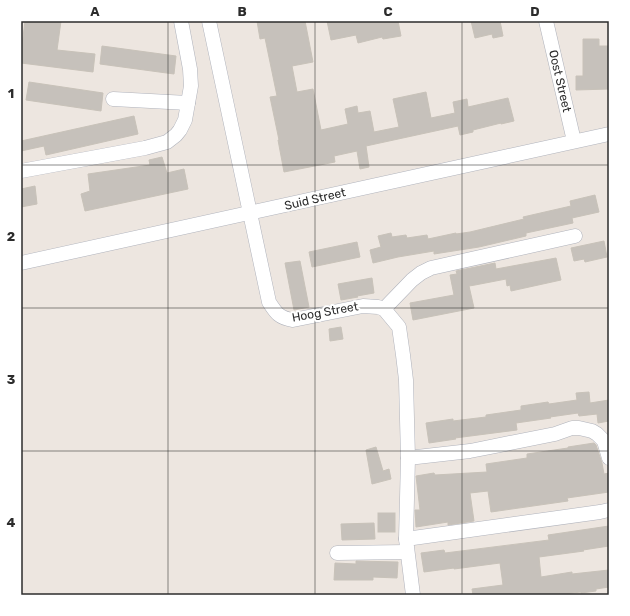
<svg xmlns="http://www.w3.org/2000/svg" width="630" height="616" font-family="Rubik,sans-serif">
<rect width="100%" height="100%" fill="#ede6e0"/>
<!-- building -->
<g fill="#c6c1bb" stroke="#c8c2b9">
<polygon points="25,21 61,21 57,50 95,54 93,72 21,63 21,53"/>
<polygon points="257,21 305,21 313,62 292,66 297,92 313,89 321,130 348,124 345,109 357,106 358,113 370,111 374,132 399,127 393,99 426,92 431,118 455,113 453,102 467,99 468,107 508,98 514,121 501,124 501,123 473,130 473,132 460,135 458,126 366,146 369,167 360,169 357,151 334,156 335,162 284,172 278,140 279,140 270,97 277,96 265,38 260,39"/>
<polygon points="327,21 398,21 401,36 383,39 382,37 358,43 356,35 331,40"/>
<polygon points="471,21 500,21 503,36 493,38 492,34 475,38"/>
<polygon points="583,39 599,39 599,46 609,46 609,89 576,90 576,76 583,76"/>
<polygon points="102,46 176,56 174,74 100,64"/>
<polygon points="29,82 103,93 101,111 26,100"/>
<polygon points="134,116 138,134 46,155 44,146 21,151 21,141"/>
<polygon points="162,157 167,173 184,169 188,189 85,211 81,194 90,191 88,174 150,165 149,160"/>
<polygon points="35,186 37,204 21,207 21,189"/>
<polygon points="595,195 599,212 572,218 573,223 526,233 526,236 479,247 434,254 434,251 398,257 373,263 370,250 381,247 378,236 391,233 392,237 406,235 407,238 427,235 428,239 456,233 456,234 470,232 524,219 523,217 571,206 570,201"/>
<polygon points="604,241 607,257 585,262 584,259 574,261 571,248"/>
<polygon points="357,242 360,257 312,267 309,252"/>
<polygon points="556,258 561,280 511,291 510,285 507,286 506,279 475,285 469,286 474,308 413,320 410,303 454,295 450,275 457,274 456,271 495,263 496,269"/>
<polygon points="300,261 309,307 294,310 285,263"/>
<polygon points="372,278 374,293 357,296 358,297 341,300 338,284"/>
<polygon points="341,327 343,339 330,341 329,329"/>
<polygon points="589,392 590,403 609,400 609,421 598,423 597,414 579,416 578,413 550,417 551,418 516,423 517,430 455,438 456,439 429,443 426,423 453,419 453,421 486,417 486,415 521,410 521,406 548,402 549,404 577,400 576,393"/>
<polygon points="594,443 596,445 602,463 604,474 609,473 609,492 567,498 568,501 491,512 488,491 470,493 474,521 448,525 448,522 416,527 415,510 420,510 416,476 434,473 435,475 487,472 486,464 527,458 527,454 568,448 568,447"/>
<polygon points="376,447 383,471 389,469 391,479 372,484 366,450"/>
<rect x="378" y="513" width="17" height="19"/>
<polygon points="374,523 375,539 342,540 341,524"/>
<polygon points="609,526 609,546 583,550 584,551 539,557 541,577 572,572 572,574 609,570 609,587 596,589 596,591 581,593 581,592 555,595 473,595 472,589 503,585 500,563 454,569 454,568 424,572 421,553 444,550 445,553 549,540 548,535"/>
<polygon points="356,561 398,562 397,578 373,577 373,580 334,580 335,563 356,564"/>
</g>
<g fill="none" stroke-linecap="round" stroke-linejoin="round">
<defs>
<g id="minor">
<path d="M209,21L269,302C276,313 279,318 293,320L363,306L378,307L384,309L399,327L403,355L406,380L408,458L406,539L413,595"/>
<polyline points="546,21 574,141"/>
<polyline points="113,99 188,103"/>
<polyline points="21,171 145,148 167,142 176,135 180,130 185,120 191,86 190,69 181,21"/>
<polyline points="21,263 609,134"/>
<polyline points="384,309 412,280 421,273 431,268 575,236"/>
<polyline points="408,458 470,451 555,434 572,428 579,428 592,431 597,434 604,441 609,458"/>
<polyline points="406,539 600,512 609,510"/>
<polyline points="337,553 407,552"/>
</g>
</defs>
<!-- minor casing -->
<use href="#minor" stroke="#b0b3bc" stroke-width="15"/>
<!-- minor -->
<use href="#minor" stroke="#fff" stroke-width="14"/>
</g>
<!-- grid -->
<path fill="none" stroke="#2c2c2c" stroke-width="1" stroke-opacity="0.55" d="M168,21V595M315,21V595M462,21V595M21,165H609M21,308H609M21,451H609"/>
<g text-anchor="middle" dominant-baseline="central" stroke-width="4" stroke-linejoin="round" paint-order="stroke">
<!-- street labels -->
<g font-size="12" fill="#2c2c2c" stroke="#fff">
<text transform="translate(560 81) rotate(77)">Oost Street</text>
<text transform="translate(315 199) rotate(-13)">Suid Street</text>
<text transform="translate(325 312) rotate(-10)">Hoog Street</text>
</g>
</g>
<!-- border -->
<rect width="630" height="616" fill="none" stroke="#ffffff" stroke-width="44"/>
<rect x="22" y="22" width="586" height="572" fill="none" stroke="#2c2c2c" stroke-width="1.5"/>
<g font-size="13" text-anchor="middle" font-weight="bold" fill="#2c2c2c">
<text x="95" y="16">A</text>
<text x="242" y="16">B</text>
<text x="388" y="16">C</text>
<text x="535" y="16">D</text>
<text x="11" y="98">1</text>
<text x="11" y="241">2</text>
<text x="11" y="384">3</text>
<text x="11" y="527">4</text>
</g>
</svg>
